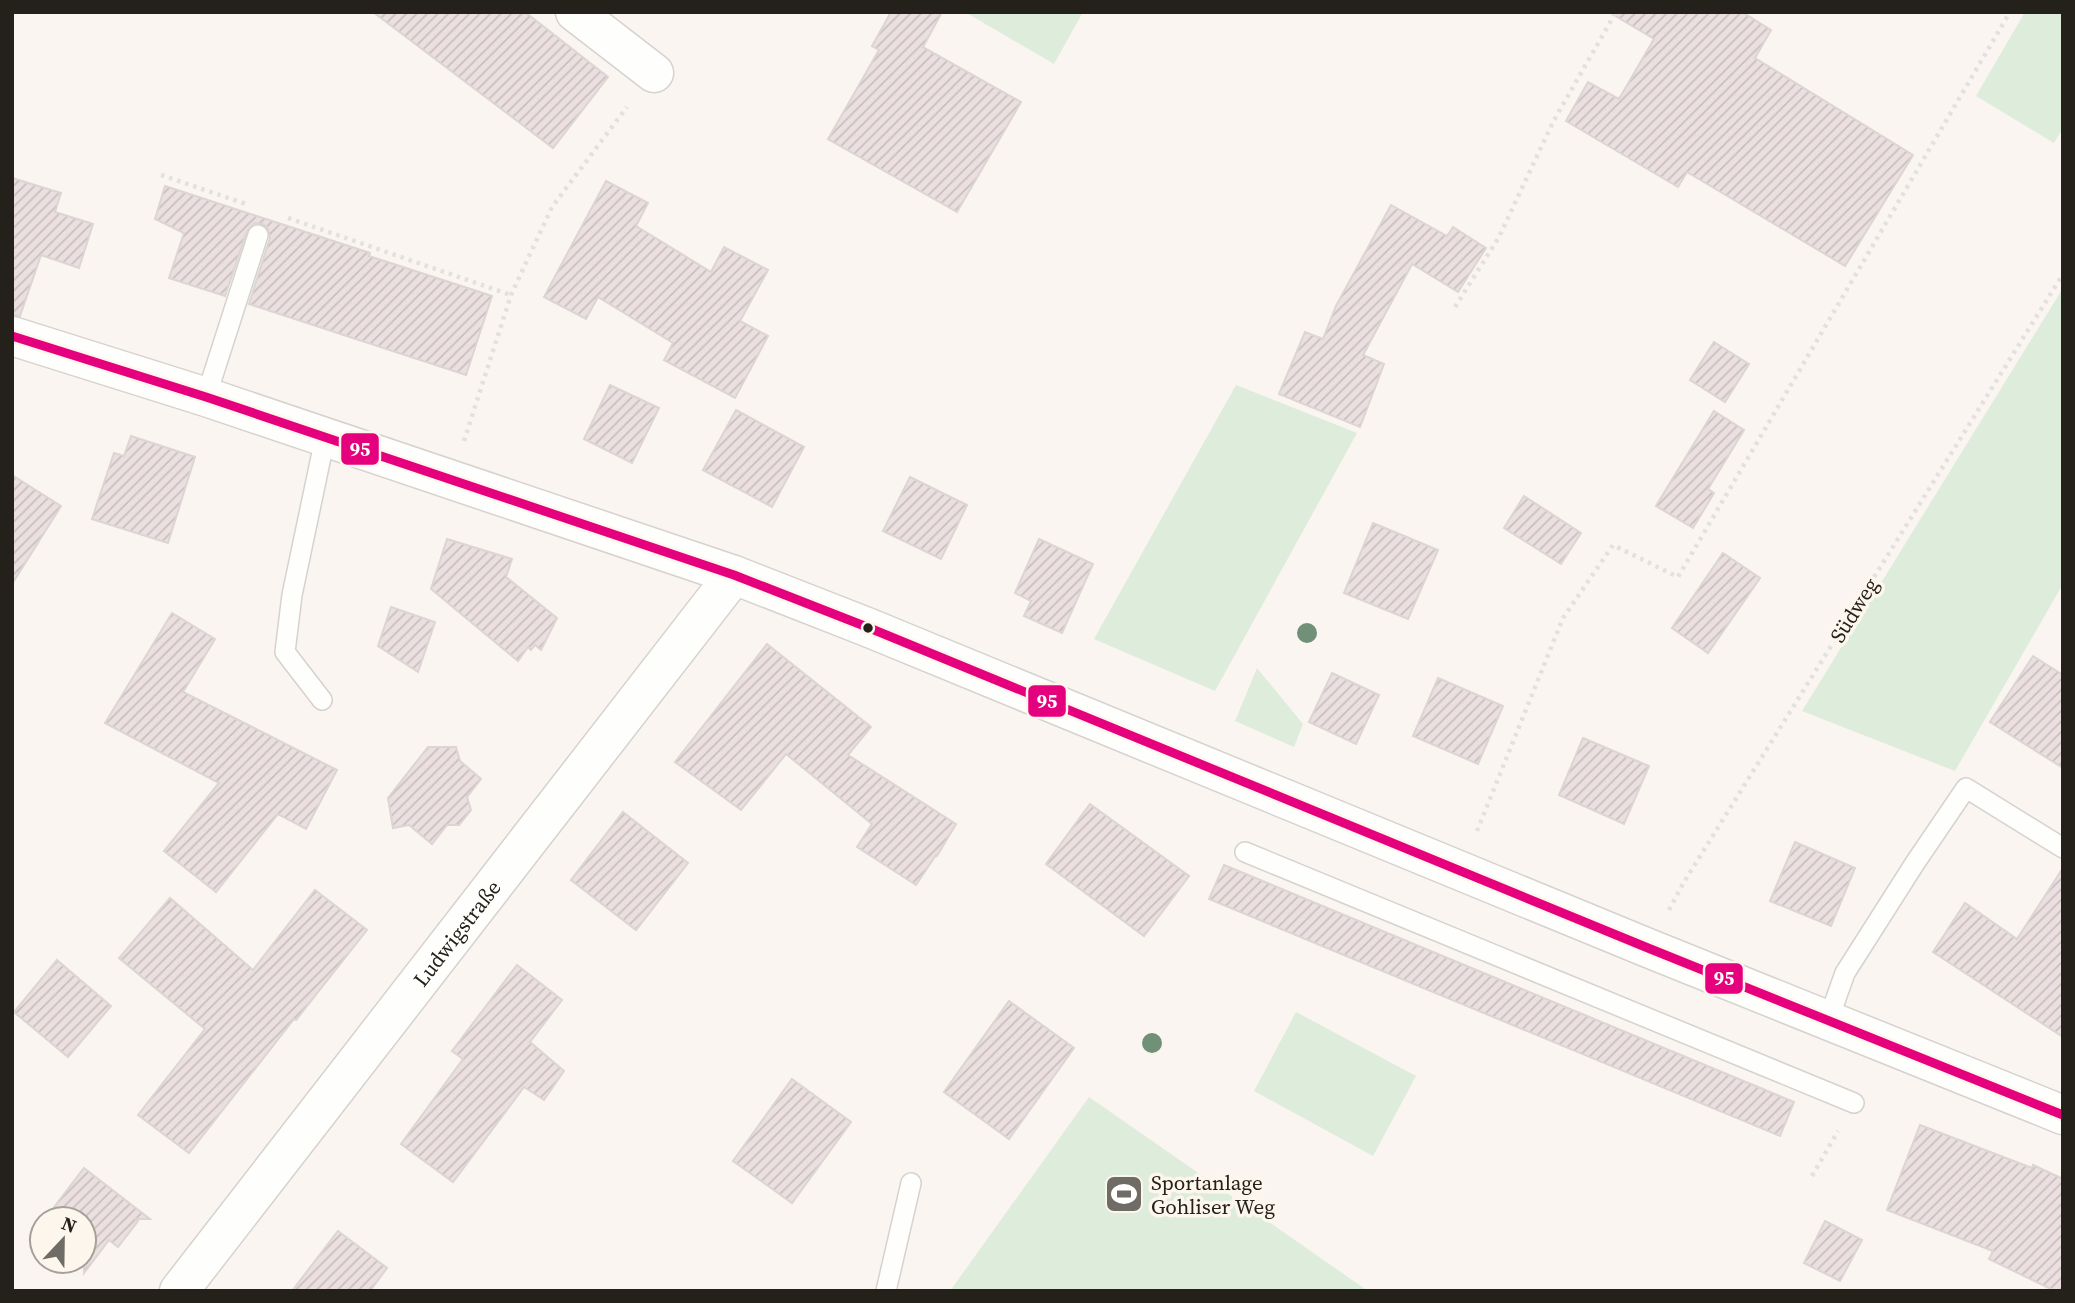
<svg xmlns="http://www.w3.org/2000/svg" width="2075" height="1303" font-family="'Source Serif 4',serif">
<defs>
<pattern id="building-hatch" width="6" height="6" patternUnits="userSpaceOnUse" patternTransform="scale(1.75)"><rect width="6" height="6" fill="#ebdfe0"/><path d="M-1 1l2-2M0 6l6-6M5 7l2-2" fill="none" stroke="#c9bfc0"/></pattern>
</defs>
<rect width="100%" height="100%" fill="#faf5f0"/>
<!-- grass -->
<g fill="#deecdc">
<polygon points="965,12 1083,12 1054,64"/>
<polygon points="2025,12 2063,12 2063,128 2054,143 1976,96"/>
<polygon points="2063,288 2063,584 1955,771 1802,711"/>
<polygon points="1236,385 1357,433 1215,691 1094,639"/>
<polygon points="1257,668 1303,724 1294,747 1235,721"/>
<polygon points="1296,1012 1416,1076 1373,1156 1254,1091"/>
<polygon points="1089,1097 1368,1291 950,1291"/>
</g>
<!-- building -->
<g fill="url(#building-hatch)" stroke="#dbd5d3" stroke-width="2">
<polygon points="373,12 525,12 608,77 553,148"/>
<polygon points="891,12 942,12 923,47 1021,102 957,212 828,139 879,50 872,46"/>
<polygon points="1609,12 1742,12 1771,30 1755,58 1913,155 1845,266 1687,172 1678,187 1566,121 1588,82 1619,99 1654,39"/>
<polygon points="12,178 61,193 55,212 93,224 79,268 41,255 20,316 12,315"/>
<polygon points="606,181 648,203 636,226 711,272 724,247 768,270 740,321 768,336 735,398 664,360 673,343 598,297 586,319 544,297"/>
<polygon points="165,186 370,253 369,256 492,296 466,375 249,304 270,238 267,227 262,224 255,223 247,231 225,296 169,278 184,233 155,219"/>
<polygon points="1391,205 1447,236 1453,227 1486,248 1458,292 1412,264 1363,355 1384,364 1360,427 1279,394 1305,332 1323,339 1336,306"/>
<polygon points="1714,342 1749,364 1725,402 1690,380"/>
<polygon points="610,385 659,408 632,463 584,439"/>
<polygon points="736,410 804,447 772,507 703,470"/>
<polygon points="1714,411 1744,430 1708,489 1714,493 1693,528 1656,506"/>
<polygon points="131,436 195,457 168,543 92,519 114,453 124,456"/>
<polygon points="12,475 61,506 12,584"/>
<polygon points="910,477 967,505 941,559 883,531"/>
<polygon points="1524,496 1581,533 1561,564 1504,528"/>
<polygon points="1373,523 1438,550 1408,619 1344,593"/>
<polygon points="447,539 512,559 506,577 557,618 541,650 535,645 531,650 528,647 518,661 431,589"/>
<polygon points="1039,539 1093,564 1062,633 1024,616 1031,601 1015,593"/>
<polygon points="1723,553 1760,578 1708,653 1672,628"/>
<polygon points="391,607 435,622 418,672 378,646"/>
<polygon points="172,613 215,639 183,692 337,770 306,829 278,814 216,892 164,851 219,783 105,723"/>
<polygon points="767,644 871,727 848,755 956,824 937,856 936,855 916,885 857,847 872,824 786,754 741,810 675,762"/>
<polygon points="2033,656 2063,675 2063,768 1990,722"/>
<polygon points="1332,673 1379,695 1356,744 1309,722"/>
<polygon points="1438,678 1503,706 1478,764 1413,736"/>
<polygon points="1583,738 1649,766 1624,824 1559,795"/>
<polygon points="428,747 456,747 460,761 481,779 467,797 471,810 459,825 447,825 432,844 409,825 393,828 388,798"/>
<polygon points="1090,804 1189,876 1144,936 1046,864"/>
<polygon points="623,812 688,863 636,930 571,880"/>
<polygon points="1795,842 1855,868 1831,926 1770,901"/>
<polygon points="1224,865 1794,1102 1780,1136 1209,899"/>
<polygon points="2063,868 2063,1037 1933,952 1965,903 2017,939"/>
<polygon points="315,890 367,930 296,1020 294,1019 189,1153 138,1115 205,1029 119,958 170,898 253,970"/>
<polygon points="57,960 111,1006 68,1057 14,1012"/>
<polygon points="517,965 562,1000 530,1042 564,1071 544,1100 524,1087 453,1182 401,1144 463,1059 452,1051"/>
<polygon points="1009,1001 1074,1048 1009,1139 944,1092"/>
<polygon points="792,1079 851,1122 792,1203 733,1161"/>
<polygon points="1920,1125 2032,1168 2033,1165 2063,1179 2063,1291 2055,1291 1989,1259 1993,1251 1887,1210"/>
<polygon points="84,1168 150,1219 136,1219 138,1221 118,1247 109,1240 84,1273 84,1219 45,1219"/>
<polygon points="1825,1221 1862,1240 1840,1281 1804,1263"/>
<polygon points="338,1231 387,1268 370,1291 292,1291"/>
</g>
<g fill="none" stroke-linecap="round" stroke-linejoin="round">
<defs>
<g id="service">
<polyline points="206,397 258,235"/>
<polyline points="322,700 285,652 292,595 325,438"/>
<polyline points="1245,852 1854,1103"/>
<polyline points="1828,1021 1845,973 1915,863 1966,788 2063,848"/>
<polyline points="886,1291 911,1183"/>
</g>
<g id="minor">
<polyline points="575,12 654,73"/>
<polyline points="12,336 206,397 734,575 867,627 1648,948 2063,1115"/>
<path id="s1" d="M179,1291L734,575"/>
</g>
</defs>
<!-- service casing -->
<use href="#service" stroke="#d6d2cd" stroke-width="22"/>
<!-- minor casing -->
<use href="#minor" stroke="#d6d2cd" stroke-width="41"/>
<!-- path -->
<g stroke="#e2e1e0" stroke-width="4.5" stroke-dasharray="3.5 5" stroke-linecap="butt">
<polyline points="161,175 246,204"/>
<polyline points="288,218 511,295"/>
<polyline points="1455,307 1499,237 1553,122 1616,12"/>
<polyline points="464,441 511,295 552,207 627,107"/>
<polyline points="1477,831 1563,618 1613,545 1678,577 2010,12"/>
<polyline points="1669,910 1684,882 2063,274"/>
<polyline points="1812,1176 1838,1131"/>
</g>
<!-- service -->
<use href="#service" stroke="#fefefd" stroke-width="19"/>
<!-- minor -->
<use href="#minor" stroke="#fefefd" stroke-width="38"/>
<defs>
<polyline id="bus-1" points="12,336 206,397 734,575 867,627 1648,948 2063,1115"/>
</defs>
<!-- bus-1 casing -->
<use href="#bus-1" stroke="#fdf6ed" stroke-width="14"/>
<!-- bus-1 -->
<use href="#bus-1" stroke="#e5007d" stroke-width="9"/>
</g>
<!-- trees -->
<g fill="#709077">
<circle cx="1307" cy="633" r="10"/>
<circle cx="1152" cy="1043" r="10"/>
</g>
<!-- icons -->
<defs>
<symbol id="stadium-square" viewBox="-11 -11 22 22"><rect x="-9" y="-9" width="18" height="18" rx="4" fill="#6f6b65" stroke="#fdf6ed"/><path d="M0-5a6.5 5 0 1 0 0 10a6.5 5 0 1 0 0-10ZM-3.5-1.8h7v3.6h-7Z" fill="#fff"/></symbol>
</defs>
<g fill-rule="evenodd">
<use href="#stadium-square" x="1102" y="1172" width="44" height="44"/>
</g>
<!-- markers -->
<circle fill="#24201a" stroke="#fdf6ed" stroke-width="2.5" cx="868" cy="628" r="6"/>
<g text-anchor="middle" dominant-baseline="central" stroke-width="7" stroke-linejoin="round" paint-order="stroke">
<!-- street labels -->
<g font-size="21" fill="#24201a" stroke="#fdf6ed">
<text transform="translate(1854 610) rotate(-58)">Südweg</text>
<text stroke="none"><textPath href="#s1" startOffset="453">Ludwigstraße</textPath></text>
</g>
<!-- poi labels -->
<g font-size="21" fill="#24201a" stroke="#fdf6ed" text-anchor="start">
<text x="1151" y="1182">Sportanlage<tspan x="1151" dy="24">Gohliser Weg</tspan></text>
</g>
</g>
<g stroke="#fdf6ed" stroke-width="2.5">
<rect x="340" y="432" width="40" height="34" rx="7" fill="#e5007d"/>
<rect x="1027" y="684" width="40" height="34" rx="7" fill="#e5007d"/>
<rect x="1704" y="962" width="40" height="33" rx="7" fill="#e5007d"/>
</g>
<g font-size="19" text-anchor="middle" font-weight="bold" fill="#fff">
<text x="360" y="456">95</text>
<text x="1047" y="708">95</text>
<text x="1724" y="985">95</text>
</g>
<!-- border -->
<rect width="2075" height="1303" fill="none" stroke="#24201a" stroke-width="28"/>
<!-- north arrow -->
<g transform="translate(63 1240) rotate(22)"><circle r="33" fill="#fdf6ed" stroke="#a6a099" stroke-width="2"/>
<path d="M0-5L12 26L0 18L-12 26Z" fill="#6f6b65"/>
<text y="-10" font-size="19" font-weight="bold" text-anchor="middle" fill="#24201a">N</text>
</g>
</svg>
